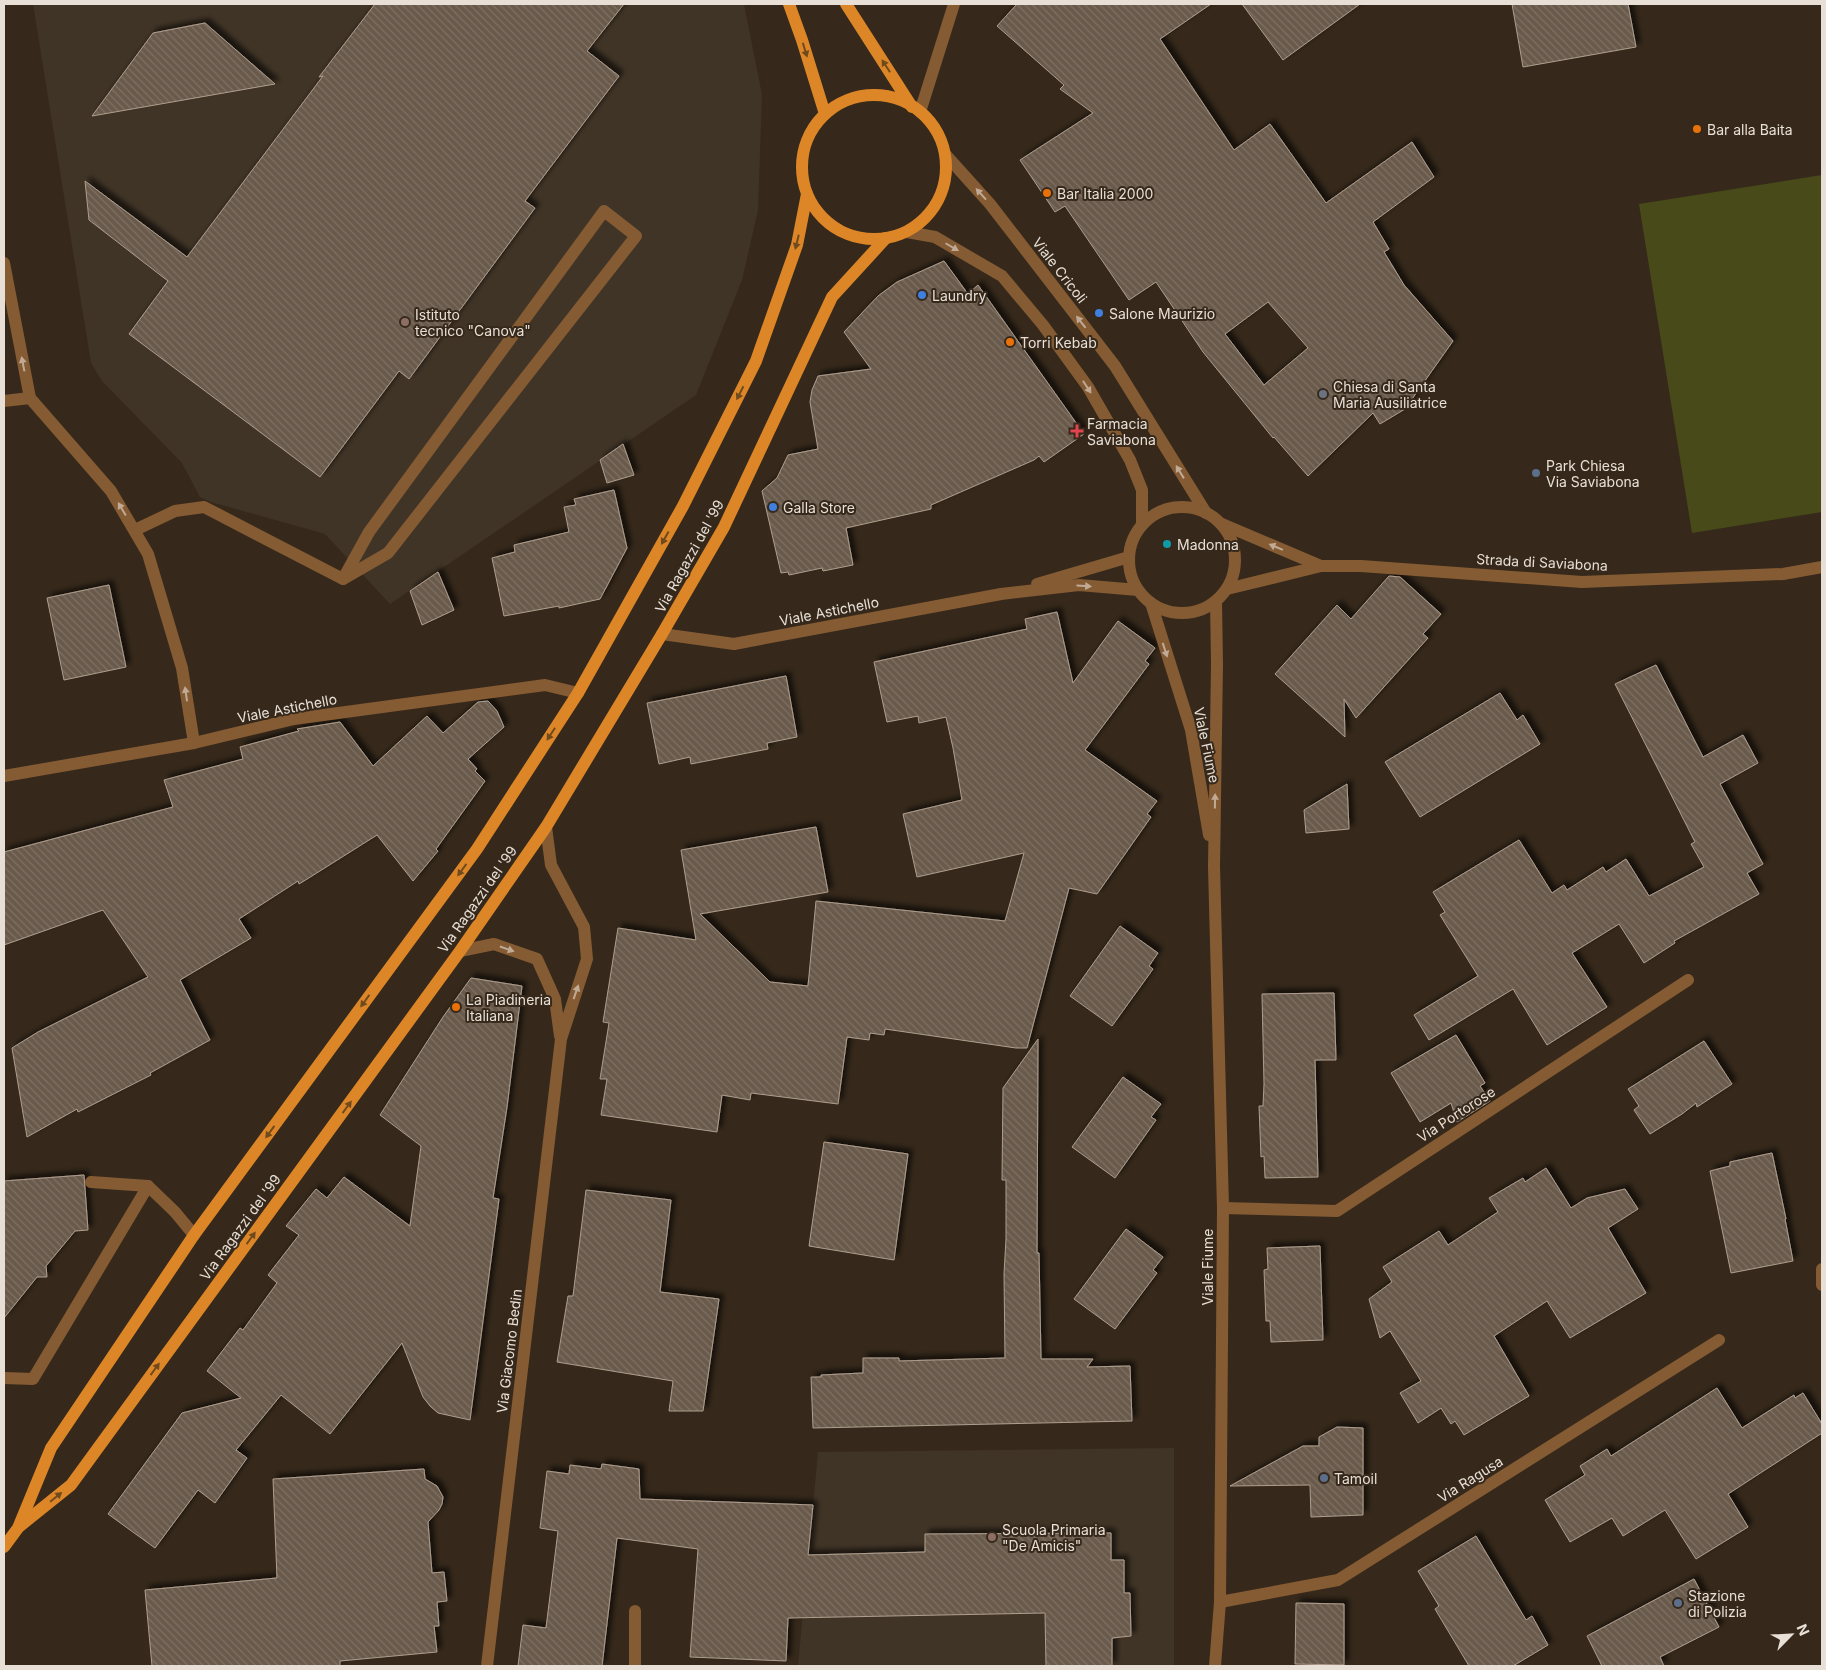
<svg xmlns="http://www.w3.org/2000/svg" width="1826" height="1670" font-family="Inter,sans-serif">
<defs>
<pattern id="building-back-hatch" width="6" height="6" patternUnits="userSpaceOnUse" patternTransform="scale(1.25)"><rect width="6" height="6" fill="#695a4b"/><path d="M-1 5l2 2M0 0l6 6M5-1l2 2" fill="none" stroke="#7e7164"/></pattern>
<filter id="shadow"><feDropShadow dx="4.5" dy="-4.5" stdDeviation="2.5" flood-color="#0009"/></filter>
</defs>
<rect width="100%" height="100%" fill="#36291b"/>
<!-- education -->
<g fill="#403426">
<polygon points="33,4 744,4 762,95 758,210 742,280 696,395 390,604 325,534 211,502 200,497 182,463 102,381 91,363"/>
<polygon points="1174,1448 1174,1666 798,1666 818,1452"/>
</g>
<!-- garden -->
<polygon fill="#484a1a" points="1822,175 1822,512 1692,533 1639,204"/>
<!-- building -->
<g fill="url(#building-back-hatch)" stroke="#af9e8e" fill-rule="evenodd" filter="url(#shadow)">
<polygon points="375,4 624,4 587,51 619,76 525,201 535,208 409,379 399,371 320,477 129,334 168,281 89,220 85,181 187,257 323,76 319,77"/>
<path d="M1017,4H1211L1160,39L1234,150L1270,124L1326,203L1412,142L1434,177L1373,222L1389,249L1384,252L1404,285L1453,341L1405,409L1380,424L1373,413L1308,476L1274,437L1273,438L1203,352L1156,282L1129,300L1065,206L1055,212L1020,160L1093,113L1060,89L1064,85L997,26ZM1268,302L1308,348L1264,385L1225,334Z"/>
<polygon points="1242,4 1360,4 1283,60"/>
<polygon points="1512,4 1628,4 1636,47 1523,67"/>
<polygon points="205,23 275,84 92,116 153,33"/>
<polygon points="944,261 968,294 978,285 1084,434 1044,462 1039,456 1034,460 931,505 931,509 846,528 853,565 823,571 822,568 789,575 788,572 781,573 762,491 777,478 788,455 818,449 810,402 812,390 818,376 871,369 844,332 878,296 897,282"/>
<polygon points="623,444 634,475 607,483 600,460"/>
<polygon points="614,490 627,548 600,599 559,608 559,606 504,616 492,558 515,552 514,545 569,532 564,507 576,505 574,499"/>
<polygon points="438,572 454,610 422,625 410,591"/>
<polygon points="1389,576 1400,577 1441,614 1423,634 1428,638 1356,718 1344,699 1345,737 1275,674 1337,605 1351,619"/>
<polygon points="109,585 126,667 64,680 47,598"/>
<polygon points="1057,612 1073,683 1118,621 1155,648 1145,661 1149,664 1085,750 1157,801 1147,814 1151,817 1097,894 1069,888 1027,1048 1016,1048 885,1029 884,1035 870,1033 869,1040 847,1037 838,1104 751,1093 750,1100 722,1095 717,1132 601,1115 607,1079 600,1079 609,1023 603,1022 618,928 696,940 681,850 816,827 828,892 700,914 770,982 808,986 816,901 1005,921 1024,853 917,877 903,814 962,800 953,748 946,717 919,723 918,716 887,722 874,662 1027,629 1025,619"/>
<polygon points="1656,665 1703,757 1743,735 1758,763 1720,784 1763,864 1747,873 1759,894 1674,941 1675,943 1644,963 1619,924 1572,953 1607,1007 1547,1045 1513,989 1429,1040 1414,1015 1478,976 1440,915 1445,912 1433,892 1519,840 1552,893 1564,885 1567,890 1603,867 1606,872 1626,859 1649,896 1704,867 1691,844 1695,842 1615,684"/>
<polygon points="786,676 797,737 767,743 768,749 691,764 690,757 659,764 647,703"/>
<polygon points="1500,693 1517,720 1523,715 1540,744 1420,817 1385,762"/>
<polygon points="488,701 497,711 504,727 468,759 477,769 475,771 485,781 436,849 438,851 413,881 377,835 304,881 299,884 298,881 239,919 251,938 180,980 210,1040 150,1073 151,1075 78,1112 77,1109 27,1137 12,1048 38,1032 148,977 103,910 4,945 4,852 173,807 164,780 243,759 240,747 299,731 297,729 340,722 373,766 427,716 443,733 478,702"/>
<polygon points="1347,784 1349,829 1306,833 1304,810"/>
<polygon points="1120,926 1158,953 1149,966 1153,969 1112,1026 1070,996"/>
<polygon points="471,978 522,986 507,1107 493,1198 499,1199 470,1420 438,1413 430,1406 423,1397 402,1343 330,1434 281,1395 236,1450 247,1458 215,1503 198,1490 155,1548 108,1514 182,1413 241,1398 207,1371 240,1328 243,1330 277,1283 268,1275 299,1235 286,1226 316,1189 327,1198 344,1177 410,1226 421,1146 380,1115 443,1017"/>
<polygon points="1334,993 1336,1060 1315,1060 1318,1177 1265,1178 1264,1156 1261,1157 1259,1106 1263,1106 1264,1084 1262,994"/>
<polygon points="1456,1035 1485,1083 1480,1086 1490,1101 1457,1122 1451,1103 1420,1122 1391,1073"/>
<polygon points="1038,1039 1037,1253 1039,1253 1041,1359 1093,1359 1087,1367 1130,1366 1132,1421 813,1428 811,1377 821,1377 821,1375 863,1373 863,1358 899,1358 899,1361 1005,1358 1004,1274 1006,1239 1006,1180 1002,1180 1003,1088"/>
<polygon points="1704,1041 1732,1084 1697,1107 1696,1103 1682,1114 1650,1134 1634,1110 1639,1106 1628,1089"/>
<polygon points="1123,1077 1161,1104 1151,1117 1156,1120 1115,1178 1072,1147"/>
<polygon points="824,1142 908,1154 894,1260 809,1246"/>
<polygon points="1772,1153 1786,1219 1785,1219 1793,1261 1731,1273 1710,1171 1730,1166 1730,1162"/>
<polygon points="1546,1168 1571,1208 1587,1198 1625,1189 1638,1209 1608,1228 1646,1293 1570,1338 1547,1301 1494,1336 1529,1396 1464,1435 1455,1421 1451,1424 1441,1408 1418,1423 1400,1393 1421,1381 1390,1331 1380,1338 1369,1299 1392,1282 1383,1267 1439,1231 1448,1245 1498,1212 1489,1198 1523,1178 1525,1182"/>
<polygon points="84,1175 88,1230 75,1231 46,1266 47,1277 37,1277 4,1318 4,1181"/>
<polygon points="586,1190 671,1200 660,1292 719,1299 703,1411 669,1411 673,1381 557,1362 568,1296 573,1296"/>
<polygon points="1126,1229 1163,1257 1153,1270 1157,1273 1115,1329 1074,1299"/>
<polygon points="1320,1246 1323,1340 1271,1342 1270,1321 1266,1321 1264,1270 1268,1269 1267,1248"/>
<polygon points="1717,1388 1742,1428 1794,1395 1795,1398 1803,1393 1822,1424 1822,1433 1728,1494 1748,1527 1696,1559 1665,1510 1623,1536 1612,1518 1570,1542 1545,1500 1585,1475 1580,1466 1607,1449 1611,1456"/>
<polygon points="1337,1427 1363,1428 1363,1515 1311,1517 1310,1485 1230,1486 1303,1446 1319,1446 1319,1437"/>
<polygon points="602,1464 639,1469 640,1499 813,1505 808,1555 925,1552 925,1534 1111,1533 1111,1560 1124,1560 1124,1593 1130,1593 1131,1636 1112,1638 1112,1666 1046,1666 1045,1613 788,1618 786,1661 690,1657 698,1549 617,1538 602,1666 518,1666 523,1625 546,1628 558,1531 540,1528 547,1471 569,1474 570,1465 601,1469"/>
<polygon points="424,1469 425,1479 437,1486 443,1497 442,1504 439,1510 428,1522 432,1573 444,1572 447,1601 437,1602 439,1626 434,1626 437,1652 340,1661 340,1666 152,1666 145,1590 277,1578 273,1479"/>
<polygon points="1476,1536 1526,1620 1532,1616 1548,1645 1513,1666 1469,1666 1435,1609 1439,1606 1418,1571"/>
<polygon points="1694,1579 1719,1627 1660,1657 1664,1666 1602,1666 1587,1636"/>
<polygon points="1296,1603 1344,1604 1344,1665 1295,1664"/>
</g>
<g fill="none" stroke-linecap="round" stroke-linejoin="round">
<!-- service -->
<g stroke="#855b33" stroke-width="12">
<polygon points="604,211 636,236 388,553 343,579 369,532"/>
<polyline points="135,530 175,511 204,507 343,579"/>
<polyline points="91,1182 148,1186 175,1212 194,1235"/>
<polyline points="4,1378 33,1379 148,1186"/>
<polyline points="635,1666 635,1611"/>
</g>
<!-- minor -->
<g stroke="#855b33" stroke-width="12">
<polyline points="920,112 954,4"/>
<polyline points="4,263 30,398 111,491 148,554 182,668 194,743"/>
<polyline points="4,401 30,398"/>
<polyline points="1037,584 1129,557"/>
<polyline points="662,634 734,644 1001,594 1079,585 1138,590"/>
<polyline points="460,951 494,944 537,959 555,999 560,1036"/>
<polyline points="1223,1208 1337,1211 1688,980"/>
<polyline points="1822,1269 1822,1285"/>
<polyline points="1220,1602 1338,1580 1719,1340"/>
<polyline points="487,1666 561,1039 587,959 584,927 551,865 546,827"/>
</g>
<!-- tertiary -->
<g stroke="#855b33" stroke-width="12">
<polyline points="945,154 990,204 1115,366 1206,513"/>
<polyline points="907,232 935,237 1002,276 1043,325 1088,387 1130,460 1142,490 1142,525"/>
<circle cx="1182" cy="560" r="53"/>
<polyline points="1222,524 1321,566"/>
<polyline points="1227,589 1321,566 1361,566 1582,582 1783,574 1822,567"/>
<polyline points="1151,603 1191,730 1209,835"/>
<polyline points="4,776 194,743 294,719 545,685 578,693"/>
<polyline points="1215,1666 1220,1602 1223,1208 1214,867 1217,664 1216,602"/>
</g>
<!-- primary -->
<g stroke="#dd8627" stroke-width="12">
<polyline points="789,4 802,40 825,114"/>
<polyline points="846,4 912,107"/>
<circle cx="874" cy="167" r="72"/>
<polyline points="20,1526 71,1485 460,951 546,827 662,634 724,527 832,297 886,238"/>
<polyline points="4,1547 18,1528 51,1448 194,1235 477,849 578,693 683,506 756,361 797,245 807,194"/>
</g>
</g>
<!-- one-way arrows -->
<defs><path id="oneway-solid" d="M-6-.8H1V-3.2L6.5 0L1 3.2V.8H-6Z" transform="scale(1.25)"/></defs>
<g fill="#704a1f">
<use href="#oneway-solid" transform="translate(805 50) rotate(73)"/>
<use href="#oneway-solid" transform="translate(886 66) rotate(-123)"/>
<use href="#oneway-solid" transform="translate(797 242) rotate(104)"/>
<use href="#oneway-solid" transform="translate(740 393) rotate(117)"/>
<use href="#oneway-solid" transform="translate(665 538) rotate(119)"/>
<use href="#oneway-solid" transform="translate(551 734) rotate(123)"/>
<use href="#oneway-solid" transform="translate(462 870) rotate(126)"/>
<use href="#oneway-solid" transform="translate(365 1001) rotate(126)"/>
<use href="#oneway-solid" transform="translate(347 1107) rotate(-54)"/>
<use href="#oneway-solid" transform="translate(270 1132) rotate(126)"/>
<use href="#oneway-solid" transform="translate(251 1238) rotate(-54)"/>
<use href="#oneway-solid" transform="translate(155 1369) rotate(-54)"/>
<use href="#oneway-solid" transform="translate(56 1497) rotate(-39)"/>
</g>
<g fill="#c0aa95">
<use href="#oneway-solid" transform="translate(981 194) rotate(-132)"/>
<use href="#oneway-solid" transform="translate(952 247) rotate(30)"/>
<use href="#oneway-solid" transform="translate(1081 322) rotate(-128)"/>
<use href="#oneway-solid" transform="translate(23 364) rotate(-101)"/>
<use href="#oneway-solid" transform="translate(1087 387) rotate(57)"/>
<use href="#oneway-solid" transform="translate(1180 472) rotate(-122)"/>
<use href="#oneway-solid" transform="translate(122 509) rotate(-121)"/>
<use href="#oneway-solid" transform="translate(1276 547) rotate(-157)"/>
<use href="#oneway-solid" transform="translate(1084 586) rotate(3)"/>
<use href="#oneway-solid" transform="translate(1165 650) rotate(72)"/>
<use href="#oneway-solid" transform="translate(186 694) rotate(-98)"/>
<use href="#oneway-solid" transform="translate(1215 801) rotate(-89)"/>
<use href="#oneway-solid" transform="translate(507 949) rotate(19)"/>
<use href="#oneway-solid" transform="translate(576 992) rotate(-71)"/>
</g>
<!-- markers -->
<g fill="#e8710a" stroke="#36291b" stroke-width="2">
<circle cx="1697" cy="129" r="5"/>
<circle cx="1047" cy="193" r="5"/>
<circle cx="1010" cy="342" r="5"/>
<circle cx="456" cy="1007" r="5"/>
</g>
<g fill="#3f7fe0" stroke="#36291b" stroke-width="2">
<circle cx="922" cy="295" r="5"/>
<circle cx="1099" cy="313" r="5"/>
<circle cx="773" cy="507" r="5"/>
</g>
<g fill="#8d6e63" stroke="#36291b" stroke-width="2">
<circle cx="405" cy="322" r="5"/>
<circle cx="992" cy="1537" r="5"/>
</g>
<circle fill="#6b7280" stroke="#36291b" stroke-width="2" cx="1323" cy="394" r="5"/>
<path fill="#e0444e" stroke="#36291b" stroke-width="2" d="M1074.5 423.5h5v5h5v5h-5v5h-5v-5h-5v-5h5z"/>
<g fill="#5c6f8a" stroke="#36291b" stroke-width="2">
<circle cx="1536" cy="473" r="5"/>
<circle cx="1324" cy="1478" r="5"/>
<circle cx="1678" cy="1603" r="5"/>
</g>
<circle fill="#0f9aa8" stroke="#36291b" stroke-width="2" cx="1167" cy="544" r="5"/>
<g text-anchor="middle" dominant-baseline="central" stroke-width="4" stroke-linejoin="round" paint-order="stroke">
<!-- poi labels -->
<g font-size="14" fill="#e8dfd6" stroke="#36291b" text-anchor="start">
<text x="1707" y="129">Bar alla Baita</text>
<text x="1057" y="193">Bar Italia 2000</text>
<text x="932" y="295">Laundry</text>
<text x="1109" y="313">Salone Maurizio</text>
<text x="415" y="314">Istituto<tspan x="415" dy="16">tecnico "Canova"</tspan></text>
<text x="1020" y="342">Torri Kebab</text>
<text x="1333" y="386">Chiesa di Santa<tspan x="1333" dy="16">Maria Ausiliatrice</tspan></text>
<text x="1087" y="423">Farmacia<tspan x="1087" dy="16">Saviabona</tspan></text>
<text x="1546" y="465">Park Chiesa<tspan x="1546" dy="16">Via Saviabona</tspan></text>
<text x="783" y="507">Galla Store</text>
<text x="1177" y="544">Madonna</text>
<text x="466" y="999">La Piadineria<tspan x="466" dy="16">Italiana</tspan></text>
<text x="1334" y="1478">Tamoil</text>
<text x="1002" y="1529">Scuola Primaria<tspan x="1002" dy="16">"De Amicis"</tspan></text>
<text x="1688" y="1595">Stazione<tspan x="1688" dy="16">di Polizia</tspan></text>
</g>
<!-- street labels -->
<g font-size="14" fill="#e8dfd6" stroke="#36291b">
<text transform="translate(1060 270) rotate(52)">Viale Cricoli</text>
<text transform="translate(689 556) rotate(-61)">Via Ragazzi del '99</text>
<text transform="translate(1542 562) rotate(3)">Strada di Saviabona</text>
<text transform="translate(829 611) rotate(-11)">Viale Astichello</text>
<text transform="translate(287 708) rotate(-11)">Viale Astichello</text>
<text transform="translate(1207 745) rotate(78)">Viale Fiume</text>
<text transform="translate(477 899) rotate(-55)">Via Ragazzi del '99</text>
<text transform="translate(1456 1114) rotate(-33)">Via Portorose</text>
<text transform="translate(240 1227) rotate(-54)">Via Ragazzi del '99</text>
<text transform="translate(1207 1267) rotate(-90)">Viale Fiume</text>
<text transform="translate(509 1351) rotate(-83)">Via Giacomo Bedin</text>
<text transform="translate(1470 1479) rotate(-32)">Via Ragusa</text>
</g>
</g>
<!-- border -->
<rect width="1826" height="1670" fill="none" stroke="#e8dfd6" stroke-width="10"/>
<!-- north arrow -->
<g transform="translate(1791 1635) rotate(66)" stroke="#36291b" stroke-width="4" paint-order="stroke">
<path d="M0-4L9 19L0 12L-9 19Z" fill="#e8dfd6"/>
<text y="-8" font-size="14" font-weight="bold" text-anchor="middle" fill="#e8dfd6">N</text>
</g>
</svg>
